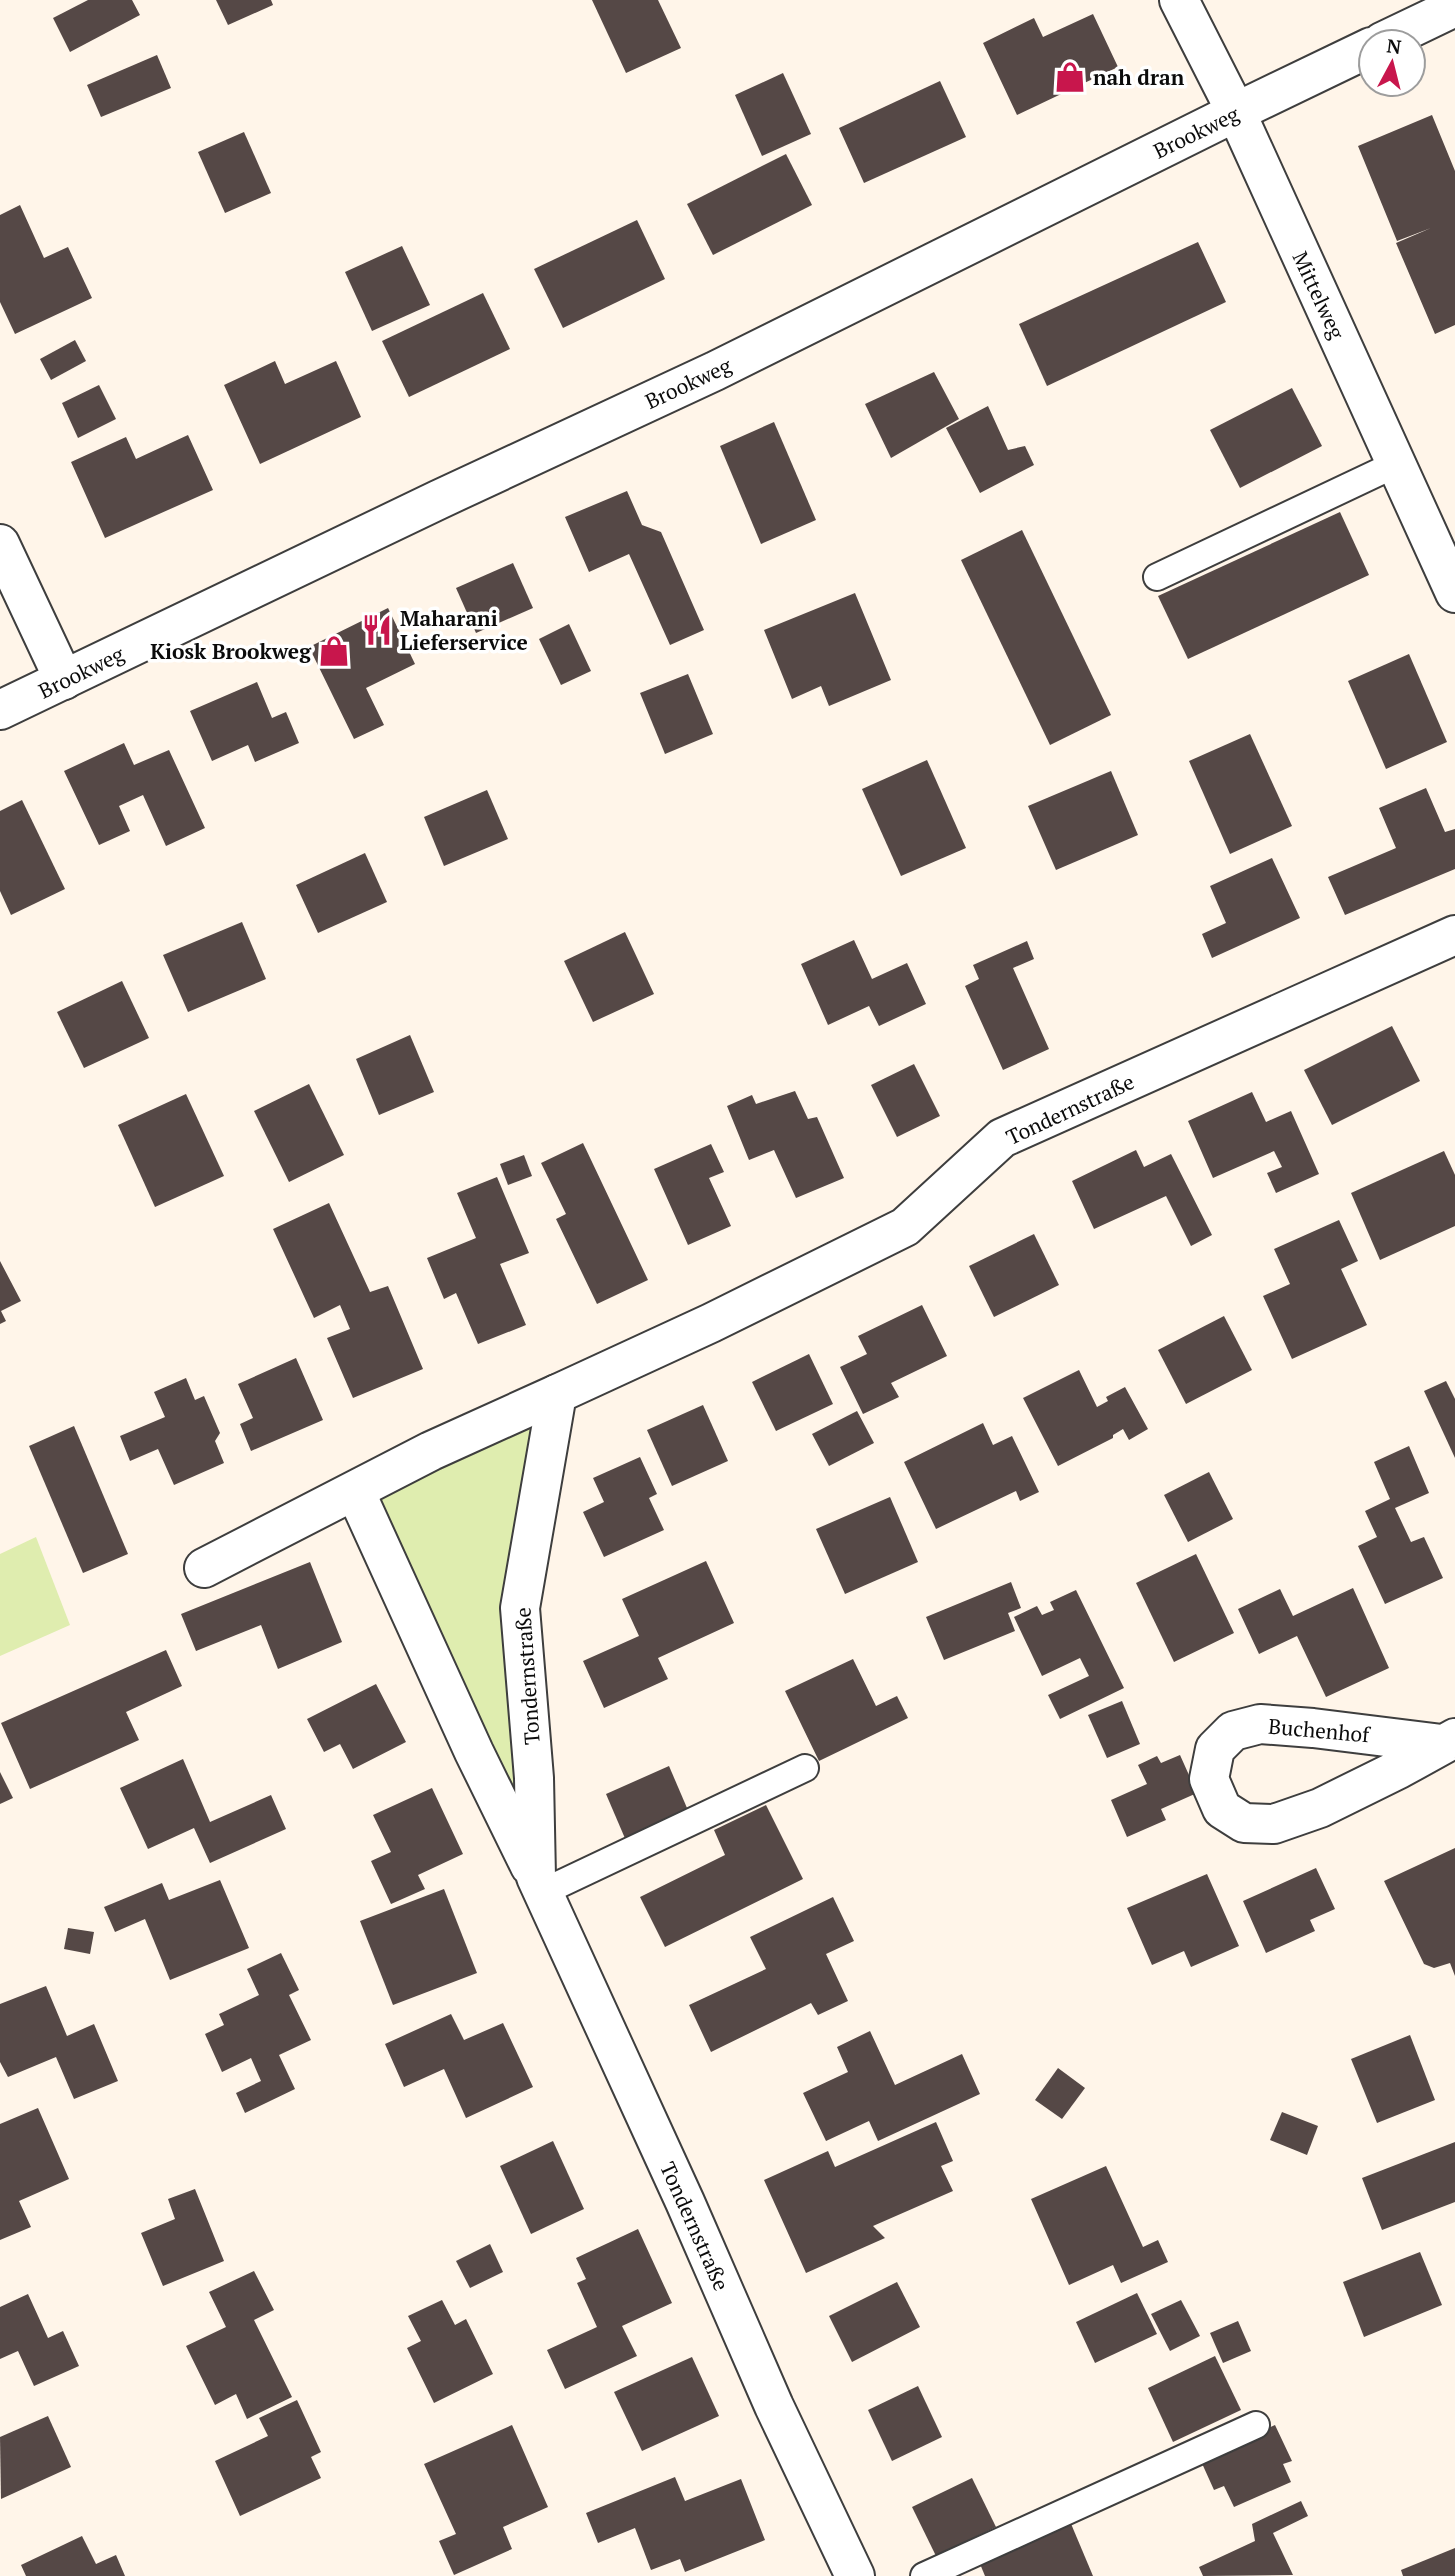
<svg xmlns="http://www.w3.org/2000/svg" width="1455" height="2576" font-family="'PT Serif',serif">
<rect width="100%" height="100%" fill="#fff5e9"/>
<!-- green -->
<g fill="#dfedaf">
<polygon points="557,1394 536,1508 536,1877 355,1491"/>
<polygon points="36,1537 70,1625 0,1656 0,1554"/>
</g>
<!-- building -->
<g fill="#554846">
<polygon points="88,0 132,0 140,15 70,52 53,18"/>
<polygon points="216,0 271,0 273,5 228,25"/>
<polygon points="592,0 658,0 681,48 626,73"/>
<polygon points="1093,14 1118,67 1017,115 983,43 1034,18 1043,37"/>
<polygon points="157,55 171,88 101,117 87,85"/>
<polygon points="783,73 811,134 762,156 735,95"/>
<polygon points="940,81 966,137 864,183 839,128"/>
<polygon points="1432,115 1455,171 1455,325 1435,334 1396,243 1431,228 1397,241 1358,146"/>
<polygon points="244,132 271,193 225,213 198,152"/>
<polygon points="786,154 812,205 713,255 687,204"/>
<polygon points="20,205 44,258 68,247 92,298 15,334 0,302 0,215"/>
<polygon points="637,220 665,279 563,328 534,269"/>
<polygon points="1198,242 1226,302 1047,386 1019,324"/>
<polygon points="402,246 430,305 372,331 345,272"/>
<polygon points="483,293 510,349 409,397 382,341"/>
<polygon points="75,340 86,361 51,380 40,359"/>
<polygon points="275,361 285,384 336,361 361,417 260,464 224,385"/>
<polygon points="934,372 959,419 891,458 865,404"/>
<polygon points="99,385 116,419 78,438 62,403"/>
<polygon points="1292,388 1322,446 1240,488 1210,430"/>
<polygon points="988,406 1008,450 1025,446 1034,465 980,493 946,428"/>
<polygon points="774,422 816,520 761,544 720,446"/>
<polygon points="188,435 213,490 105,538 71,462 126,437 136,459"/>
<polygon points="627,491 642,525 661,532 704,630 670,645 629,554 589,572 565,517"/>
<polygon points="1340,512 1369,575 1188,659 1158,596"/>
<polygon points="1022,530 1111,715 1050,745 961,560"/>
<polygon points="513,563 533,608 476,633 456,588"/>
<polygon points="855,593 891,680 829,706 821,686 792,699 764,630"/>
<polygon points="388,608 415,664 366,688 384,725 354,739 309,647"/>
<polygon points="569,624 591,671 561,685 539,639"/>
<polygon points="1409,654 1447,742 1386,769 1348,681"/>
<polygon points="688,674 713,734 665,754 640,693"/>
<polygon points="257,682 272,718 286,712 299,743 255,762 248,745 212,761 190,711"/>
<polygon points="1250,734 1292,826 1230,854 1189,761"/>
<polygon points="124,743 134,765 169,750 205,828 166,846 143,795 119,806 130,831 99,845 64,771"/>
<polygon points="927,760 966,848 901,876 862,789"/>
<polygon points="1111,771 1138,835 1056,870 1028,806"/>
<polygon points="1426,788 1445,832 1455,829 1455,869 1345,915 1328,877 1396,848 1379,808"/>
<polygon points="487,790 508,839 444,866 424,817"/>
<polygon points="22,800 65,889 11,915 0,891 0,811"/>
<polygon points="365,853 387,902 318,933 296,885"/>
<polygon points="1272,858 1300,918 1212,958 1202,934 1226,923 1210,886"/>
<polygon points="242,922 266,979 188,1012 163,955"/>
<polygon points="625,932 654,994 593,1022 564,961"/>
<polygon points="854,940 872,979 907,963 926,1004 879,1026 869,1006 828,1025 801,964"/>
<polygon points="1027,941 1034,959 1013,968 1049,1049 1003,1070 965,986 979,979 973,965"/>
<polygon points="122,981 149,1038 84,1068 57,1012"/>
<polygon points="1392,1026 1420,1081 1332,1125 1304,1070"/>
<polygon points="410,1035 434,1092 379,1115 356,1059"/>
<polygon points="914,1064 940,1116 897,1137 871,1085"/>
<polygon points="309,1084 344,1155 289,1182 254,1111"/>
<polygon points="795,1091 808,1119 817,1117 844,1178 796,1198 774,1150 749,1160 727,1106 752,1095 756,1104"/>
<polygon points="1252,1092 1266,1122 1291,1111 1319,1174 1276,1193 1267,1173 1282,1167 1274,1151 1213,1178 1188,1121"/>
<polygon points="186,1094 224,1176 155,1207 118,1125"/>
<polygon points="583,1143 648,1280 597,1304 556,1219 566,1214 541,1163"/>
<polygon points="711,1144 724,1172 709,1178 731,1226 688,1245 654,1169"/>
<polygon points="1136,1150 1144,1167 1171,1154 1212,1235 1191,1246 1166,1196 1094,1229 1072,1181"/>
<polygon points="1444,1151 1455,1175 1455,1226 1380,1260 1351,1193"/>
<polygon points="524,1155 532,1176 508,1185 500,1164"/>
<polygon points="497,1177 529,1253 500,1264 526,1325 478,1344 456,1293 444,1299 427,1258 476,1238 457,1193"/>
<polygon points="329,1203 370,1292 388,1286 423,1369 353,1398 327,1338 350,1329 340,1305 314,1318 273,1229"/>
<polygon points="1339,1220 1358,1261 1341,1269 1367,1325 1292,1359 1263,1296 1290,1284 1274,1249"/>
<polygon points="1034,1234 1059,1285 994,1317 969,1266"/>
<polygon points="0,1261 21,1301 1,1311 6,1321 0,1324"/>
<polygon points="922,1305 947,1356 891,1383 899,1397 863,1414 840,1367 867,1354 858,1336"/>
<polygon points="1224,1316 1252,1370 1186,1404 1158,1350"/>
<polygon points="809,1354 833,1404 776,1431 752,1382"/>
<polygon points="296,1358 323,1420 251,1451 240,1424 253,1418 238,1384"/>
<polygon points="1079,1370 1097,1407 1108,1401 1106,1397 1125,1387 1148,1429 1129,1440 1123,1429 1113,1435 1113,1438 1058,1466 1023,1398"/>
<polygon points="186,1378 195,1400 204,1396 220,1433 215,1441 224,1463 174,1485 158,1449 130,1461 120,1436 165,1417 154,1392"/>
<polygon points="1446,1381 1455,1399 1455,1458 1424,1391"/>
<polygon points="703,1405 728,1461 672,1486 647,1430"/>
<polygon points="857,1411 874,1443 829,1466 812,1434"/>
<polygon points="983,1423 993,1445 1012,1436 1039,1492 1020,1501 1016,1491 936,1529 904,1462"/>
<polygon points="74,1426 128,1554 83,1573 29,1446"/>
<polygon points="1409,1446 1429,1493 1395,1508 1411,1542 1424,1537 1443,1578 1385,1604 1358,1546 1377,1537 1365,1511 1390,1499 1374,1462"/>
<polygon points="640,1457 657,1494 649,1498 664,1530 604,1557 583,1512 604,1502 593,1478"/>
<polygon points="1209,1472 1233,1519 1188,1542 1164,1495"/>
<polygon points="890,1497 918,1562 845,1594 816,1529"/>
<polygon points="1196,1554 1234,1633 1174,1662 1136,1583"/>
<polygon points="706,1561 734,1623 658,1658 668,1679 604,1708 583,1661 639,1636 622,1599"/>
<polygon points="310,1562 342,1642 278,1669 261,1625 196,1651 181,1614"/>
<polygon points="1011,1582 1021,1608 1008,1613 1015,1631 944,1660 926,1617"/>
<polygon points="1353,1588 1389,1668 1326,1697 1297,1636 1259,1654 1238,1609 1280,1589 1293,1616"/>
<polygon points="1076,1590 1124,1688 1060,1719 1048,1695 1089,1676 1080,1658 1042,1676 1014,1617 1037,1606 1042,1615 1054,1610 1050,1602"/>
<polygon points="166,1650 182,1686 126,1712 139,1740 30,1789 1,1723"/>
<polygon points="853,1659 876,1706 897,1696 908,1718 819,1761 785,1691"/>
<polygon points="376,1684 406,1742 353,1769 340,1744 324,1752 307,1719"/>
<polygon points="1122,1701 1140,1744 1107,1758 1088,1715"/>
<polygon points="1180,1755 1197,1793 1161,1809 1166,1820 1127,1837 1111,1800 1147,1784 1138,1765 1157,1756 1161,1763"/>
<polygon points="183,1759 210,1822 271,1795 286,1829 210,1863 194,1828 148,1849 120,1788"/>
<polygon points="669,1766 690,1815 627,1843 606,1794"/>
<polygon points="0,1772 13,1798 0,1804"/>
<polygon points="432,1788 463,1854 418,1875 425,1889 391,1904 371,1861 391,1852 373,1815"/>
<polygon points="766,1805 803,1879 665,1947 640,1897 725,1855 714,1830"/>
<polygon points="1455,1848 1455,1976 1450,1963 1434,1968 1424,1964 1384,1881"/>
<polygon points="1316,1868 1335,1909 1310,1920 1315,1931 1266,1953 1243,1901"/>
<polygon points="1207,1874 1239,1946 1191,1967 1184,1951 1152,1965 1127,1908"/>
<polygon points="220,1880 249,1948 170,1980 145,1919 115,1932 104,1907 162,1883 169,1900"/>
<polygon points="444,1889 477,1973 393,2005 360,1921"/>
<polygon points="833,1897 854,1941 826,1954 848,2001 818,2015 811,2003 711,2052 689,2005 766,1969 750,1937"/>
<polygon points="68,1928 94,1932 90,1954 64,1949"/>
<polygon points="281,1953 299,1990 289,1995 311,2040 279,2055 295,2089 245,2113 236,2093 261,2081 251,2058 222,2072 205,2034 224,2025 219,2014 259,1995 247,1969"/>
<polygon points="46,1986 67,2036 94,2024 118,2081 74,2099 56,2057 8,2077 0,2062 0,2004"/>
<polygon points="451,2014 464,2040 503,2023 533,2087 466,2118 444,2069 404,2087 385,2044"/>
<polygon points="870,2031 895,2085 962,2054 980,2094 878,2141 869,2121 826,2141 803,2093 848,2072 837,2047"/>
<polygon points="1410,2035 1435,2100 1377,2123 1351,2059"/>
<polygon points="1058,2068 1085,2088 1062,2119 1035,2100"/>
<polygon points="38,2108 69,2179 19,2201 31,2227 0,2240 0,2124"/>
<polygon points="1282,2112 1318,2126 1307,2155 1270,2140"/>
<polygon points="936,2122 953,2161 941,2166 953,2191 873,2226 885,2238 806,2273 764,2180 828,2151 835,2167"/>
<polygon points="553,2141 584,2209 531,2234 500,2166"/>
<polygon points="1455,2142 1455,2202 1382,2230 1362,2178"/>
<polygon points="1106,2166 1143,2247 1158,2240 1168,2262 1121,2283 1113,2265 1069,2285 1031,2199"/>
<polygon points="195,2189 224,2261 163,2286 141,2233 175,2219 168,2199"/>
<polygon points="638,2229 672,2303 622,2326 637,2356 565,2389 547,2350 597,2327 577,2283 586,2279 576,2258"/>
<polygon points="490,2244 503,2272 470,2288 456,2261"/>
<polygon points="1420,2252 1442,2305 1364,2337 1343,2282"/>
<polygon points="254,2271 274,2310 254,2320 292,2397 247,2419 236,2394 215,2405 186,2346 226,2327 209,2292"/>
<polygon points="897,2282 920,2327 852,2362 829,2316"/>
<polygon points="1137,2293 1157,2334 1095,2363 1076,2322"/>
<polygon points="28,2294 48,2338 63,2331 79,2366 34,2386 18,2351 0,2359 0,2307"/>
<polygon points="442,2300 455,2325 466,2319 493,2374 434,2403 407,2348 421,2341 408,2316"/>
<polygon points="1181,2300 1200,2336 1170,2351 1151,2314"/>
<polygon points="1238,2321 1251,2351 1223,2363 1210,2333"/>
<polygon points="1215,2356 1241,2410 1173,2442 1148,2388"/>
<polygon points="692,2357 719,2416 642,2451 614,2392"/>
<polygon points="918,2386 942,2437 892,2461 868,2410"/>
<polygon points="297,2400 321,2452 311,2457 321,2478 240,2516 215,2461 268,2436 259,2418"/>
<polygon points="48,2416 71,2467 1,2499 0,2437"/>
<polygon points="512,2425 548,2507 503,2527 512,2549 454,2575 439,2541 456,2534 424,2464"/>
<polygon points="1275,2425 1292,2461 1283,2464 1291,2482 1234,2507 1224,2486 1214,2490 1200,2459"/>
<polygon points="675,2477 685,2501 741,2479 765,2540 685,2572 680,2559 651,2570 635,2528 598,2543 586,2513"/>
<polygon points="972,2478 996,2527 936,2556 912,2507"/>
<polygon points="1301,2501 1308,2516 1273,2533 1293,2575 1203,2576 1199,2567 1255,2541 1252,2524"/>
<polygon points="1069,2519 1093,2576 985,2576 978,2559"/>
<polygon points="82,2536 96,2564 116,2555 125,2576 26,2576 21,2565"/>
<polygon points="1455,2548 1455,2576 1403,2576 1401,2570"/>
</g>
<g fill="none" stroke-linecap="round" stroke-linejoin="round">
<defs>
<g id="lane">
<polyline points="1157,577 1396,464"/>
<polyline points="543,1892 805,1768"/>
<polyline points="924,2576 1256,2425"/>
</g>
<g id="street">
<polyline points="1179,0 1236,112 1455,593"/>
<polyline points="1382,42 1455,7"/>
<polyline points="0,544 64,680"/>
<polyline points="0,710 438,500 715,371 1236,112 1371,47"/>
<polyline points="355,1491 474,1752 530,1866"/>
<polyline points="204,1568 431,1451 557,1394"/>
<polyline points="1442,1744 1313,1728 1260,1724 1233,1731 1215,1749 1209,1779 1222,1809 1244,1823 1274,1824 1320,1808 1399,1769 1455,1738"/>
<polyline points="855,2576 774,2406 685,2202 536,1877 534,1778 520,1608 557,1394 711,1323 905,1227 1002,1138 1455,935"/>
</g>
</defs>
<!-- lane casing -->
<use href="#lane" stroke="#3e3e3e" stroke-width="30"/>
<!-- street casing -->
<use href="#street" stroke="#3e3e3e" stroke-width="42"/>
<!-- lane -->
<use href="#lane" stroke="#fff" stroke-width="26"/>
<!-- street -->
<use href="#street" stroke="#fff" stroke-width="38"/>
</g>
<!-- icons -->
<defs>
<symbol id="shop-bare" viewBox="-9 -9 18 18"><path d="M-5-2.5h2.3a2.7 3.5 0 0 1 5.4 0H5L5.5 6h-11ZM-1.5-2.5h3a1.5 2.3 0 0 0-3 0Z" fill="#c8164c" stroke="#fff" stroke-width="2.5" paint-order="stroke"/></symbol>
<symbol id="restaurant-bare" viewBox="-9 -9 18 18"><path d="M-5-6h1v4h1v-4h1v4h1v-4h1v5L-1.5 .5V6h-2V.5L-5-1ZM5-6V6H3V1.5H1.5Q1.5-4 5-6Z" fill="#c8164c" stroke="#fff" stroke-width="2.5" paint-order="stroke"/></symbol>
</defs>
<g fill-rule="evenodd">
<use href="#shop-bare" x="1048" y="55" width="44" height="44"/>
<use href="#restaurant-bare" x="355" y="608" width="44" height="44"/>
<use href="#shop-bare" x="312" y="629" width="44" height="44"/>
</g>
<g text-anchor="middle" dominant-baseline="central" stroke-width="7" stroke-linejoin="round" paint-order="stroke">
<!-- poi labels -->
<g font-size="21" font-weight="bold" fill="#0b0b0b" stroke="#fff" text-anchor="start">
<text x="1093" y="77">nah dran</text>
<text x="400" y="618">Maharani<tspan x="400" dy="24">Lieferservice</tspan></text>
<text x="311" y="651" text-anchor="end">Kiosk Brookweg</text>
</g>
<!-- street labels -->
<g font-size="21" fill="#0b0b0b" stroke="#fff">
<text transform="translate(1196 132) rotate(-26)">Brookweg</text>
<text transform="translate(1319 295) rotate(65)">Mittelweg</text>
<text transform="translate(688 383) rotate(-25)">Brookweg</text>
<text transform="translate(81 672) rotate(-26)">Brookweg</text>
<text transform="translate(1070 1109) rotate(-25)">Tondernstraße</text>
<text transform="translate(527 1676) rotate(-94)">Tondernstraße</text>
<text transform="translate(1319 1730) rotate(5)">Buchenhof</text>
<text transform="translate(695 2226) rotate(66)">Tondernstraße</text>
</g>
</g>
<!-- north arrow -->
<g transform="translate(1392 63) rotate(7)"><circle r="33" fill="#ffffff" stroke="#9d9d9d" stroke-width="2"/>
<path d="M0-5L12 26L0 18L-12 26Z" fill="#c8164c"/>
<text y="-10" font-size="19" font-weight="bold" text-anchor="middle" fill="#0b0b0b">N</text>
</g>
</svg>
